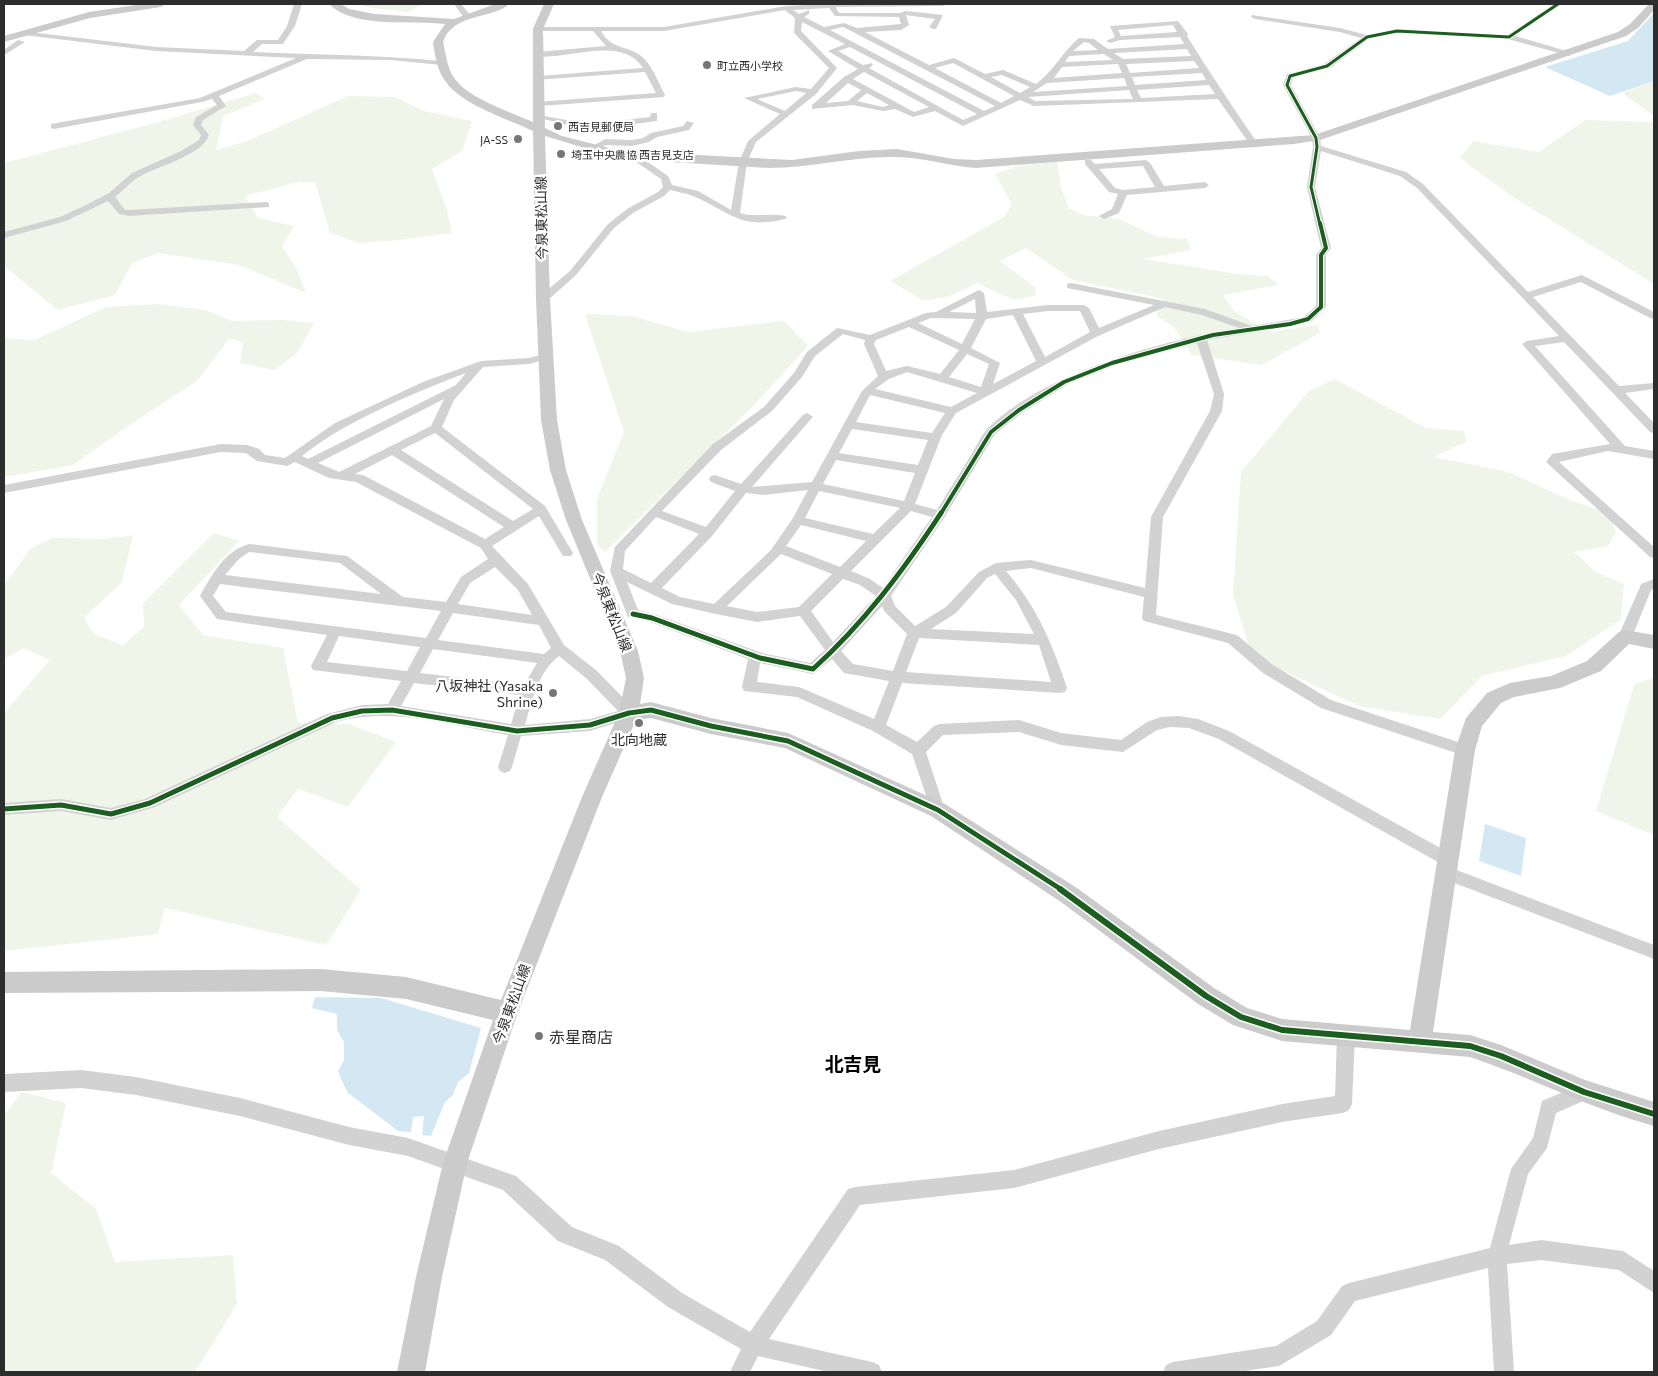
<svg xmlns="http://www.w3.org/2000/svg" width="1658" height="1376" font-family="Commissioner,'Noto Sans JP',sans-serif">
<rect width="100%" height="100%" fill="#fff"/>
<!-- green -->
<g fill="#f0f5ea">
<polygon points="357,4 424,4 408,12 366,7"/>
<polygon points="1654,81 1654,116 1622,93"/>
<polygon points="256,93 265,99 223,116 216,150 247,141 348,96 395,97 424,111 472,121 462,151 432,169 447,210 452,233 400,240 359,243 330,233 315,182 300,182 245,196 258,218 294,226 282,246 297,270 306,293 239,265 158,253 132,263 115,295 58,310 4,266 4,163 151,124"/>
<polygon points="1585,120 1654,122 1654,284 1510,195 1460,158 1473,141 1539,152"/>
<polygon points="1057,162 1061,188 1069,208 1083,215 1119,219 1158,237 1187,239 1191,250 1143,259 1237,274 1268,276 1278,285 1223,295 1234,311 1270,332 1318,325 1320,333 1262,365 1192,355 1173,326 1156,316 1165,299 1073,280 1026,248 1000,261 1036,288 1035,296 1013,300 977,283 950,296 924,301 890,281 1004,217 1012,204 995,174 1017,166"/>
<polygon points="158,304 205,310 232,321 283,320 314,323 297,353 274,370 240,363 243,342 229,339 198,380 122,430 73,465 4,477 4,338 35,340 106,307"/>
<polygon points="585,314 631,316 689,332 784,321 808,346 754,405 605,552 597,544 597,499 624,432"/>
<polygon points="1335,379 1426,428 1464,431 1466,442 1434,457 1509,472 1565,498 1610,514 1616,532 1608,546 1574,552 1596,572 1624,584 1621,619 1566,656 1482,676 1440,719 1359,706 1252,656 1233,595 1241,472 1309,391"/>
<polygon points="214,533 239,541 179,605 203,635 283,648 298,723 349,724 396,742 348,807 298,789 277,817 361,890 326,945 165,908 158,934 4,951 4,713 50,660 24,648 4,659 4,585 31,548 52,538 104,539 133,535 122,582 84,618 94,634 123,645 144,627 143,603"/>
<polygon points="1654,677 1654,835 1596,811 1634,685"/>
<polygon points="22,1092 66,1103 51,1173 96,1209 115,1262 233,1255 237,1304 195,1372 4,1372 4,1115"/>
</g>
<!-- water -->
<g fill="#d4e8f3">
<polygon points="1654,13 1654,81 1610,96 1545,67 1628,41"/>
<polygon points="1485,824 1526,838 1521,876 1479,861"/>
<polygon points="315,997 381,998 481,1028 469,1073 458,1082 453,1095 445,1102 431,1136 422,1135 424,1116 413,1117 411,1132 398,1131 347,1092 338,1071 344,1060 344,1042 337,1030 337,1014 312,1008"/>
</g>
<g fill="none" stroke-linecap="round" stroke-linejoin="round">
<!-- street -->
<g fill="#d2d2d2" fill-rule="evenodd">
<path d="M294,4H302L295,26L283,44H262L253,52C316,55 379,55 442,61L446,63L442,65L390,60L307,59L219,96L226,106L203,120L201,125L209,135C202,156 157,166 139,177C130,182 123,191 115,197L125,210H129L266,202L269,203V207L129,216L119,214L108,201L66,221L4,238V232L60,217L86,205L109,193L132,173L181,151L199,140L201,135L193,125L196,117L217,105L212,99L202,102L54,129L51,128V124L200,98L296,58L156,51L24,35L20,33L21,31L156,47L244,51L257,40H278L287,26Z"/>
<polygon points="454,4 461,4 471,16 470,18 464,18"/>
<path d="M824,4H947L944,6L836,7L838,12L841,13H900L905,11L943,15L936,29H933L929,27L935,19L906,15L909,25L901,30L865,32L929,65L954,58L985,74L1003,70L1036,84C1054,71 1062,52 1079,38L1094,39L1108,49L1184,44L1180,37L1120,40L1110,43L1106,41L1115,37L1110,26L1178,21L1188,34L1187,36C1208,70 1232,106 1258,144L1251,146L1218,99L1034,106L1020,100L963,126L935,111L913,117L895,109L883,111L853,105L812,109V105L844,77L858,69L828,51L845,44L802,22L801,31L837,68L816,94L756,142L747,162L740,213C754,218 779,212 787,217L785,219C739,230 731,212 693,196C686,193 677,192 670,190L664,196L633,213L614,228L576,275L547,301H539V297L570,271L608,224L627,209L658,192L663,187L661,179L629,157V153H635L668,176L672,185L698,191L731,210L739,162L748,141L780,114L744,98L796,87L811,89L829,68L794,33L795,18L785,10L664,31H601C610,48 626,46 640,55C652,64 658,82 665,95L664,97L539,106L535,104L536,102L656,93L645,72L535,80L534,78L538,76L643,68C621,34 567,61 534,56V52H537L606,46L593,31H538L534,29L535,27H664L786,6ZM829,8L835,16L899,17L901,24L857,28L844,23L824,27L804,17L809,14V10L799,14L793,10ZM1173,25L1177,32L1121,36L1118,30ZM843,27L853,32L995,106L984,111L830,30ZM1084,42L1089,43L1098,50L1073,51ZM850,47L977,114L963,120L869,68L873,65L872,63L863,65L838,51ZM1187,49L1191,56L1123,59L1114,53ZM1104,54L1113,60L1065,62L1069,56ZM1194,61L1199,68L1130,73L1126,64ZM953,63L1014,96L1001,103L935,68ZM1118,64L1122,73L1054,78L1062,67ZM864,72L929,107L914,112L853,79ZM1202,73L1206,80L1135,85L1132,77ZM1002,75L1030,87L1020,93L991,77ZM1124,78L1127,86L1033,92L1047,83ZM848,83L861,90L848,101L826,103ZM1209,85L1215,94L1141,98L1137,90ZM1129,90L1133,99L1035,101L1028,97ZM796,91L806,93L785,111L757,99ZM867,93L889,105L883,107L857,101Z"/>
<path d="M1554,4H1562L1515,36L1570,52V56L1508,39L1397,33L1369,39L1330,68L1293,78L1291,85L1320,138L1321,146L1406,172L1423,184L1528,292L1582,275L1654,312V319L1650,318L1581,282L1533,297L1619,386L1654,383V389L1625,393L1654,423V433L1650,432L1564,342L1535,346L1625,446L1654,451V459L1608,451L1559,462L1654,547V558L1650,557L1546,462L1552,454L1610,444L1522,344L1527,341L1559,336L1417,188L1400,176L1321,151L1315,187L1331,248L1326,255V307L1312,321L1294,326L1207,340L1224,394L1222,411L1163,517L1156,615L1237,635L1273,665L1331,700L1470,746L1472,750L1470,754L1465,756L1321,708L1263,673L1228,643L1144,621L1142,618L1144,597L1031,568L1006,571C1037,607 1052,643 1067,688L1065,692L1060,693L902,683L886,725L917,742L934,726L939,724L1019,720L1061,733L1121,740L1147,722L1161,717L1179,716L1198,719L1229,731L1453,855L1456,860L1453,865L1448,867L1443,865L1219,739L1189,728L1170,727L1157,730L1123,752L1061,745L1019,732L943,735L926,752L945,810L943,814L938,816L933,814L931,810L912,754L873,731L797,697L744,691L742,687L748,659L650,622L628,617L610,571L615,547L713,444L764,407L794,373L807,352L837,328L870,335L926,313L936,312L979,290L984,293L987,312L1048,305H1084L1089,308L1099,328L1154,305L1067,288V284L1071,283L1205,309L1252,326L1304,317L1316,306V255L1321,248L1307,187L1313,147L1312,138L1283,85L1287,74L1324,64L1361,38L1340,32L1255,19L1251,17L1252,15L1340,28L1367,35L1397,29L1507,35ZM975,299L976,313L949,312ZM1165,307L1202,315L1239,328C1166,339 1039,375 987,429C981,436 976,447 971,455C960,473 948,492 937,510L915,504L942,435L956,413L1098,336ZM1048,311H1080L1090,332L1045,357L1023,314ZM1013,315L1036,361L993,384L1000,363L971,348L986,319ZM931,318L975,319L962,344L918,323ZM909,327L959,350L940,374L907,366L886,371L874,344L876,340ZM843,334L865,340L864,344L878,376L862,391L812,482L752,487L811,419L813,417L807,413L803,415L741,484L715,475L711,476L709,479L711,482L735,491L706,527L662,511L721,450L772,411L802,377L815,356ZM1197,343L1214,394L1210,411L1151,517L1145,588L1031,560L996,563L979,572L946,607L915,626L895,606L891,596L944,518L995,434L1023,412L1068,384L1116,365ZM967,354L989,364L981,387L949,377ZM907,372L977,393L951,407L875,389L889,379ZM870,395L945,413L932,433L856,422ZM852,429L928,440L918,465L839,453ZM836,460L915,473L904,501L823,484ZM808,490L793,518L771,550L714,604L680,597L662,588L712,536L746,493L763,495ZM819,491L900,508L873,534L805,518ZM911,511L932,517L883,588L870,579L851,571ZM656,517L699,534L651,583L623,569L625,551ZM801,525L866,541L840,567L786,546ZM781,554L832,574L799,607L757,612L727,606ZM995,574L1016,600L1034,634L931,629L956,613L987,578ZM843,579L860,585L876,596L833,642L811,611ZM627,582L672,604L716,614L757,622L800,616L825,650L810,663L762,653L657,615L638,610ZM882,606L885,612L907,634L893,671L853,664L841,651ZM919,638L1039,645L1051,682L906,672ZM832,659L844,673L889,681L874,719L799,687L757,682L760,663L813,674Z"/>
<polygon points="18,40 25,42 4,55 4,50"/>
<polygon points="651,113 657,113 657,121 588,130 535,117 539,115 588,124 650,117"/>
<polygon points="687,121 694,123 689,130 657,137 649,142 632,146 606,145 593,151 589,148 605,139 632,140 643,138 651,133 683,126"/>
<path d="M1085,160H1091L1095,164L1146,160L1150,163L1164,186L1205,182L1209,185L1205,188L1127,195L1119,213L1104,219L1099,216L1112,209L1118,194L1109,192L1085,164ZM1143,166L1155,187L1123,190L1115,188L1099,169Z"/>
<path d="M547,353L552,356L551,358L529,364L483,367L454,400L442,427L545,506L573,553L571,556H563L539,516L492,546L528,584L564,645L597,671L634,709L636,713L634,717L590,731L521,736L512,767L510,771L505,773L500,771L498,767L508,735C452,726 392,706 336,722L155,807L111,820L61,811L4,815V803L61,799L111,808L145,799L327,714L362,705L388,704L401,681L313,670L311,666L327,635L217,619L200,596C212,575 224,551 249,544L347,556L403,597L446,602L461,577L488,559L481,548L356,482L329,478L295,462L287,466L257,461L246,453L221,452L4,493V485L221,444L247,445L259,449L265,455L285,458L335,423L423,382L481,361L529,358ZM466,373L456,385L308,459L302,456C345,421 414,393 466,373ZM444,399L431,426L339,472L318,463ZM435,433L533,509L513,521L401,450ZM392,455L504,527L485,539L363,475L355,474ZM249,552L340,563L381,594L225,575L239,559ZM495,567L518,590L532,615L458,604L470,583ZM220,584L441,611L426,638L226,612L213,596ZM453,613L539,625L551,648L544,654L438,640ZM339,636L420,647L407,671L327,662ZM433,649L537,663L524,685L420,673ZM559,656L587,679L618,711L590,719L525,725C532,701 538,672 559,656ZM414,683L520,695L511,724L401,706Z"/>
<polygon points="1654,579 1654,589 1651,590 1632,637 1630,641 1620,641 1618,637 1640,587 1641,584"/>
<polygon points="1446,866 1654,945 1654,959 1441,878 1438,873 1441,868"/>
<polygon points="1346,1028 1352,1030 1355,1036 1352,1104 1349,1110 1343,1113 1282,1122 1159,1149 1014,1188 860,1205 769,1339 872,1362 879,1365 882,1372 829,1372 758,1356 750,1372 730,1372 741,1349 668,1307 605,1260 558,1241 503,1190 408,1156 349,1145 240,1116 136,1095 81,1088 4,1092 4,1074 81,1070 136,1077 240,1098 349,1127 408,1138 516,1176 572,1227 619,1246 682,1293 750,1332 848,1189 855,1187 1014,1170 1159,1131 1282,1104 1335,1096 1337,1036 1340,1030"/>
<polygon points="1584,1083 1590,1086 1593,1092 1590,1098 1556,1113 1547,1148 1528,1174 1509,1245 1541,1240 1623,1251 1654,1271 1654,1293 1619,1270 1541,1260 1507,1264 1514,1372 1494,1372 1488,1268 1355,1301 1331,1335 1279,1366 1238,1372 1163,1372 1166,1365 1173,1362 1276,1346 1317,1321 1342,1286 1349,1283 1490,1248 1511,1169 1533,1138 1542,1101"/>
</g>
<!-- secondary -->
<g fill="#cbcbcb" fill-rule="evenodd">
<polygon points="143,4 166,4 161,7 90,18 4,42 4,36 89,12"/>
<path d="M329,4H341L349,9L375,14L454,19L495,4H509C495,19 453,12 443,42C446,54 447,69 455,79C469,99 511,112 533,122V29L544,4H554L543,29L545,128L562,136L621,151L792,160L859,151L897,149L954,159L976,160L1314,135L1618,32L1630,24L1649,4H1654V10L1638,28L1626,36L1320,140L1294,144L976,168C949,166 922,157 896,157C853,156 812,168 769,168L621,159L545,136L550,299L557,420L566,470L582,520L638,651L644,678L640,704L651,702L711,718L788,733L945,804L1077,888L1214,988L1247,1008L1282,1019L1410,1030L1455,750L1466,718L1487,693L1510,683L1551,676L1587,661L1619,632L1625,630L1654,635V649L1629,644L1601,671L1560,688L1514,697L1501,703L1482,726L1475,750L1433,1032L1470,1035L1501,1045L1585,1080L1654,1102V1126C1590,1109 1533,1078 1470,1057L1282,1041L1233,1025L1198,1004L1061,902L931,816L785,748L711,734L651,718L636,720L602,797L518,1012L467,1163L442,1277L425,1372H397L416,1277L443,1163L493,1020L406,999L321,991L4,993V972L321,969L406,977L501,1000L582,797L619,713L626,678L620,651L566,520L550,470L541,420L536,299L533,131C508,119 462,105 446,82C437,71 435,55 433,42L445,24C413,20 353,29 329,4Z"/>
</g>
<defs>
<polyline id="cycleway-far3" points="1320,225 1311,187 1317,147 1316,138 1287,85 1290,76 1327,66 1367,37 1397,31 1509,37 1558,4"/>
<polyline id="cycleway-far2" points="940,515 991,432 1019,410 1064,382 1112,363 1213,335 1290,324 1308,319 1321,307 1321,255 1326,248 1320,223"/>
<g id="cycleway-far1">
<path d="M633,614L652,618L760,658L813,669C864,623 903,571 941,513"/>
<polyline points="4,809 61,805 111,814 150,803 332,718 362,711 392,710 517,731 590,725 629,713 651,710 711,726 788,741 938,810 1062,890"/>
</g>
<polyline id="cycleway" points="1060,889 1206,996 1241,1017 1282,1030 1470,1046 1501,1056 1584,1092 1654,1114"/>
</defs>
<!-- cycleway-far3 casing -->
<use href="#cycleway-far3" stroke="#fff" stroke-width="5"/>
<!-- cycleway-far2 casing -->
<use href="#cycleway-far2" stroke="#fff" stroke-width="6"/>
<!-- cycleway-far1 casing -->
<use href="#cycleway-far1" stroke="#fff" stroke-width="8"/>
<!-- cycleway casing -->
<use href="#cycleway" stroke="#fff" stroke-width="9"/>
<!-- cycleway-far3 -->
<use href="#cycleway-far3" stroke="#1b5e20" stroke-width="3"/>
<!-- cycleway-far2 -->
<use href="#cycleway-far2" stroke="#1b5e20" stroke-width="4"/>
<!-- cycleway-far1 -->
<use href="#cycleway-far1" stroke="#1b5e20" stroke-width="5"/>
<!-- cycleway -->
<use href="#cycleway" stroke="#1b5e20" stroke-width="6"/>
</g>
<!-- markers -->
<g fill="#767676" stroke="#fff" stroke-width="2">
<circle cx="707" cy="65" r="5"/>
<circle cx="558" cy="126" r="5"/>
<circle cx="518" cy="139" r="5"/>
<circle cx="561" cy="154" r="5"/>
<circle cx="553" cy="693" r="5"/>
<circle cx="639" cy="723" r="5"/>
<circle cx="539" cy="1036" r="5"/>
</g>
<g text-anchor="middle" dominant-baseline="central" stroke-width="5" stroke-linejoin="round" paint-order="stroke">
<!-- far-poi labels -->
<g font-size="11" fill="#2d2d2d" stroke="#fff" text-anchor="start">
<text x="717" y="65">町立西小学校</text>
<text x="568" y="126">西吉見郵便局</text>
<text x="508" y="139" text-anchor="end">JA-SS</text>
<text x="571" y="154">埼玉中央農協 西吉見支店</text>
</g>
<!-- street labels -->
<g font-size="14" fill="#2d2d2d" stroke="#fff">
<text transform="translate(541 218) rotate(-91)">今泉東松山線</text>
<text transform="translate(612 612) rotate(68)">今泉東松山線</text>
<text transform="translate(511 1004) rotate(-70)">今泉東松山線</text>
</g>
<!-- poi labels -->
<g font-size="14" fill="#2d2d2d" stroke="#fff" text-anchor="end">
<text x="543" y="685">八坂神社 (Yasaka<tspan x="543" dy="16">Shrine)</tspan></text>
<text x="639" y="739" text-anchor="middle">北向地蔵</text>
</g>
<!-- near-poi labels -->
<g font-size="16" fill="#2d2d2d" stroke="#fff" text-anchor="start">
<text x="549" y="1036">赤星商店</text>
</g>
<!-- near-quarter labels -->
<g font-size="19" font-weight="bold" fill="#000" stroke="#fff">
<text x="853" y="1063">北吉見</text>
</g>
</g>
<!-- border -->
<rect width="1658" height="1376" fill="none" stroke="#2d2d2d" stroke-width="10"/>
</svg>
